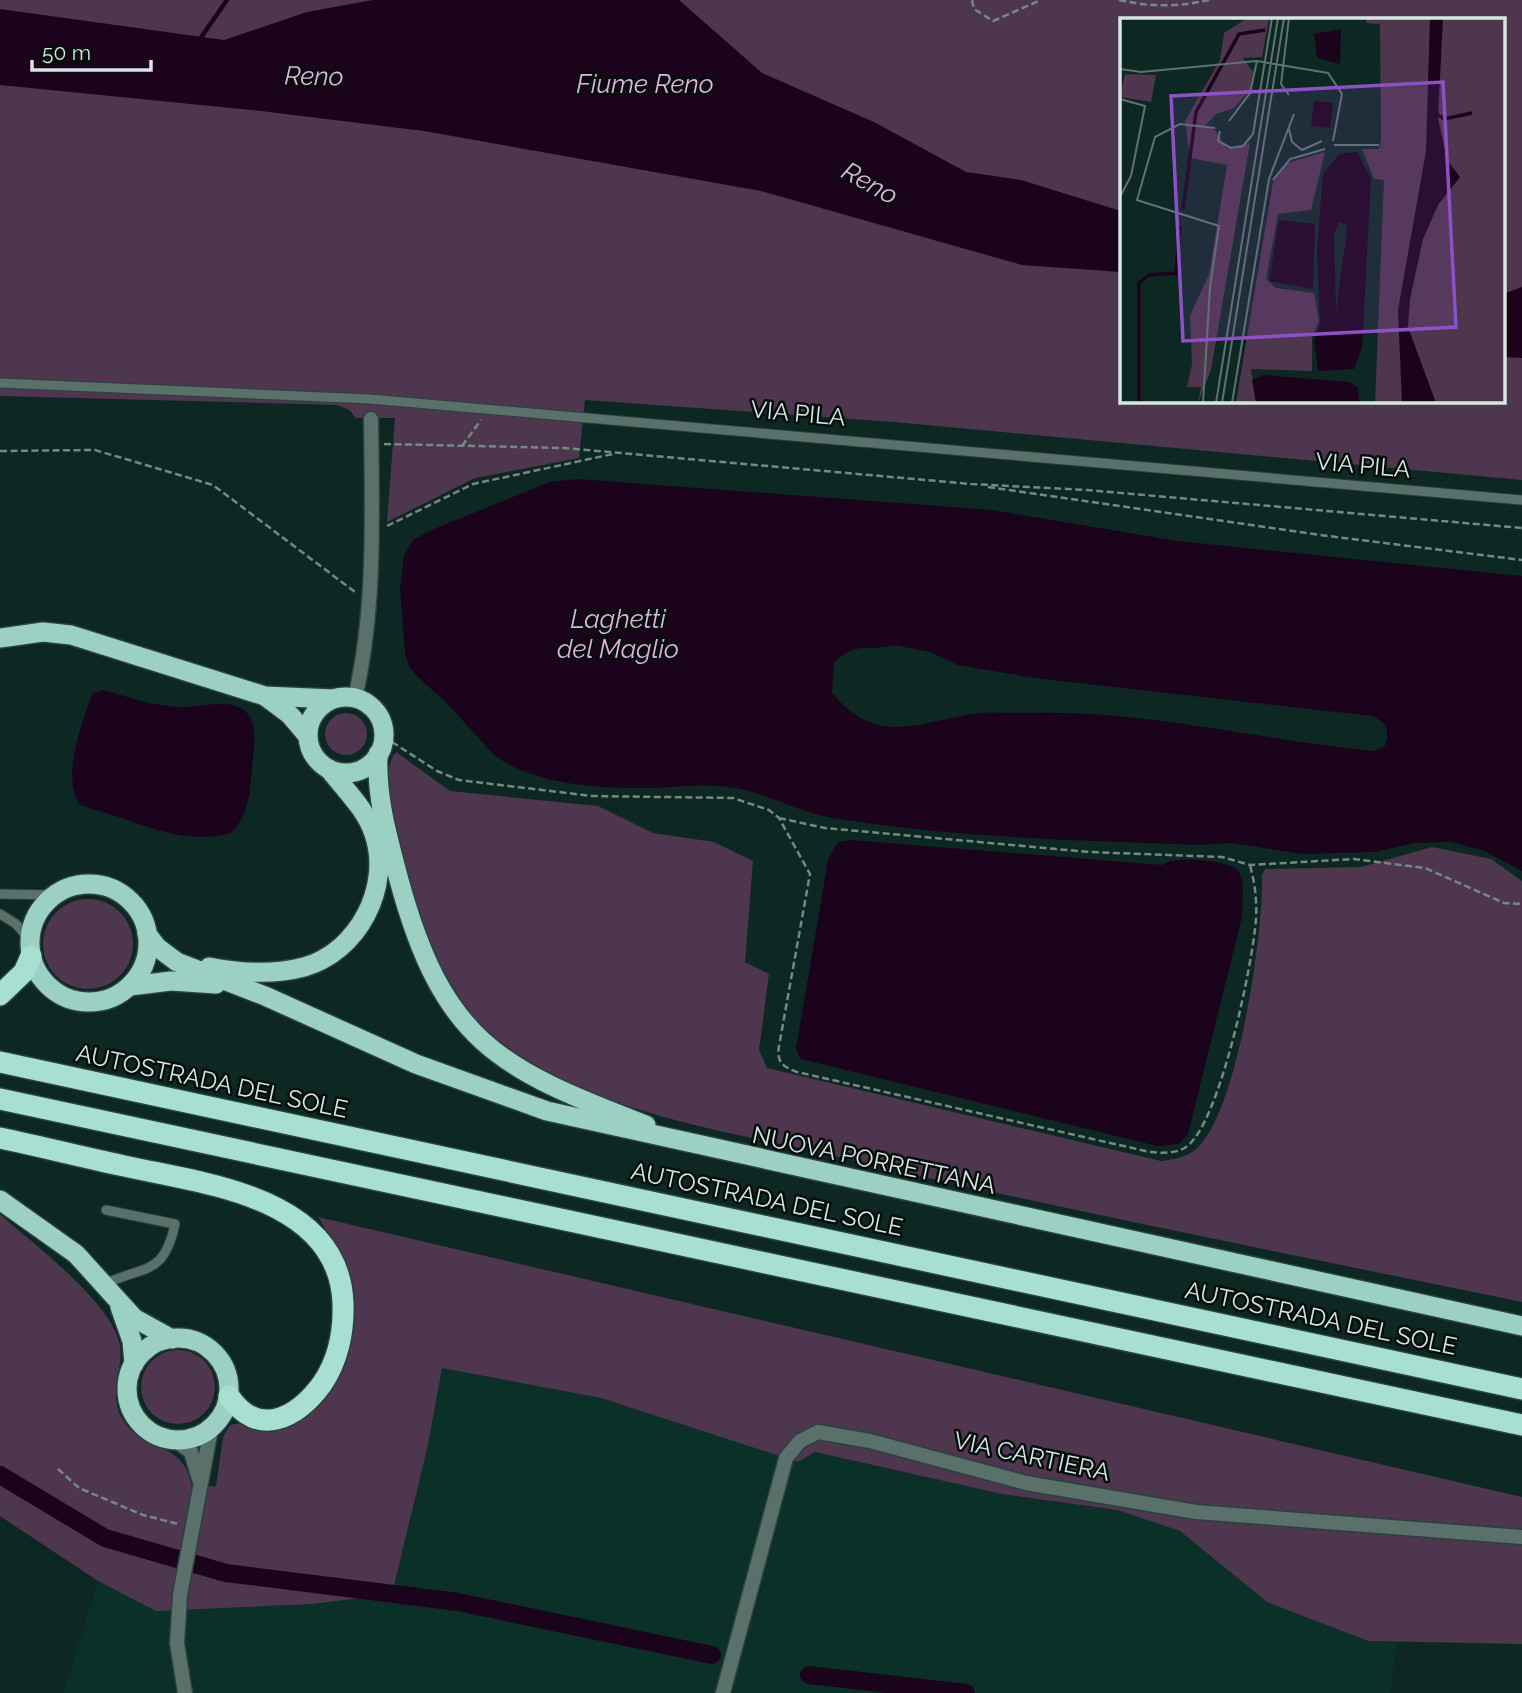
<svg xmlns="http://www.w3.org/2000/svg" width="1522" height="1693" font-family="Raleway,sans-serif">
<rect width="100%" height="100%" fill="#0d2722"/>
<!-- built -->
<polygon fill="#0a3028" points="441,1368 601,1398 798,1462 815,1452 1002,1494 1117,1510 1180,1531 1267,1602 1368,1641 1397,1642 1390,1693 63,1693 98,1581 156,1611 392,1594 428,1445"/>
<!-- green -->
<g fill="#4e364e" fill-rule="evenodd">
<path d="M0,0H1522V480L894,422L585,400L579,458L475,478L387,522L395,418H356L349,410L337,405L0,396ZM1121,19H1503V401H1121Z"/>
<circle cx="346" cy="734" r="21"/>
<path d="M396,752L450,791L598,806L653,833L714,842L753,861L745,962L769,974L759,1050L767,1068L1161,1161C1176,1159 1190,1157 1200,1145C1238,1105 1264,932 1262,875L1265,869L1361,867L1432,847L1491,859L1522,881V1302C1295,1255 1068,1211 843,1158C726,1130 595,1115 498,1040C442,998 423,930 405,866C397,838 376,777 396,752Z"/>
<circle cx="88" cy="944" r="45"/>
<path d="M0,1214C32,1243 109,1300 119,1342C126,1367 106,1393 123,1420C144,1453 184,1439 192,1487L216,1486L223,1437L230,1425L312,1409L353,1302L343,1258L318,1217L1522,1497V1644L1368,1641L1267,1602L1180,1531L1117,1510L1002,1494L815,1452L798,1462L601,1398L442,1368L428,1445L392,1594L312,1604L156,1611L98,1581L0,1516Z"/>
<circle cx="178" cy="1387" r="37"/>
</g>
<!-- water -->
<g fill="#1a031b" fill-rule="evenodd">
<polygon points="373,0 679,0 762,73 874,122 966,172 1021,180 1121,211 1121,272 1022,265 761,191 424,131 261,111 0,85 0,9 224,40 307,12"/>
<polygon points="1522,287 1522,358 1503,357 1503,294"/>
<path d="M578,479L993,510L1177,541L1522,576V871L1482,850L1451,842L1414,843L1375,852L1302,854L1231,843L1199,845C1077,840 954,838 833,818C796,812 765,791 727,787C699,783 670,788 642,788C595,788 533,784 494,755L446,702L421,680L410,668L405,654L400,588L404,556L413,540L429,531L550,482ZM894,645L930,652L958,665L1034,678L1372,716C1387,722 1390,731 1385,746L1375,751C1258,740 1144,709 1026,713C1007,713 986,711 967,715C911,725 875,744 832,693L834,662C862,639 864,653 894,645Z"/>
<path d="M103,690C129,697 155,707 182,707C200,707 231,698 245,711C260,724 253,751 252,768C250,792 249,815 231,833C188,845 150,827 109,814C99,810 88,809 79,804C62,774 81,728 90,699L93,693Z"/>
<path d="M852,840L1162,865C1177,855 1223,860 1238,870L1243,882L1242,917L1188,1134L1179,1144L1157,1146L801,1059L796,1049L828,860L838,842Z"/>
</g>
<g fill="none" stroke-linecap="round" stroke-linejoin="round">
<!-- stream -->
<polyline stroke="#1a031b" stroke-width="4.5" points="200,39 227,0"/>
<!-- canal -->
<g stroke="#1a031b" stroke-width="18">
<polyline points="0,1475 105,1538 226,1573 458,1602 712,1655"/>
<polyline points="809,1675 966,1693"/>
</g>
<defs>
<g id="service">
<polyline points="0,383 370,399 1522,500"/>
<polyline points="0,894 55,895"/>
<polyline points="0,914 16,924 30,940"/>
<path d="M104,1284C147,1265 164,1275 175,1224L106,1210"/>
</g>
<g id="minor">
<path d="M355,698C376,608 372,511 371,419"/>
<polyline points="175,1440 191,1452 199,1479"/>
<polyline points="185,1693 177,1643 180,1595 211,1429"/>
<polyline points="723,1693 786,1458 800,1441 818,1432 870,1441 1026,1483 1196,1512 1522,1537"/>
</g>
<g id="trunk">
<polyline points="0,638 43,632 71,635 265,696 333,699"/>
<polyline points="266,697 290,715 307,735"/>
<circle cx="346" cy="735" r="38"/>
<path d="M378,754C376,798 388,838 399,880C443,1041 497,1068 646,1125"/>
<circle cx="89" cy="943" r="59"/>
<polyline points="147,934 157,947 177,962 265,996 416,1064 547,1111 1522,1326"/>
<path d="M209,967C240,973 274,975 304,967C358,952 392,887 374,834C366,809 345,790 329,769"/>
<polyline points="130,986 171,981 216,984"/>
<polyline points="0,1200 76,1254 134,1318 172,1339"/>
<polyline points="120,1307 132,1341 134,1364"/>
<circle cx="178" cy="1389" r="51"/>
</g>
<g id="motorway">
<polyline points="0,995 24,972 31,956"/>
<polyline points="0,1062 1522,1389"/>
<polyline points="0,1099 1522,1425"/>
<path d="M0,1138C43,1147 86,1158 129,1167C207,1184 339,1198 343,1303C344,1331 338,1361 322,1384C297,1418 258,1439 229,1396"/>
</g>
</defs>
<!-- service casing -->
<use href="#service" stroke="#29423d" stroke-width="11"/>
<!-- minor casing -->
<use href="#minor" stroke="#29423d" stroke-width="17"/>
<!-- trunk casing -->
<use href="#trunk" stroke="#29423d" stroke-width="22"/>
<!-- motorway casing -->
<use href="#motorway" stroke="#29423d" stroke-width="24"/>
<!-- path -->
<g stroke="#758984" stroke-width="2.5" stroke-dasharray="7 3.5" stroke-linecap="butt">
<polyline points="972,0 974,9 993,21 1041,0"/>
<path d="M1119,0C1151,7 1178,7 1209,0"/>
<polyline points="384,444 564,448 971,484 1087,490 1522,528"/>
<polyline points="462,446 481,420"/>
<polyline points="0,451 95,450 213,485 355,592"/>
<polyline points="988,487 1320,535 1522,560"/>
<polyline points="387,526 473,484 613,454"/>
<path d="M392,742L437,771L459,780L592,796L733,798L769,810L779,818L810,874L779,1046C776,1062 783,1067 797,1072L1150,1152C1162,1153 1176,1154 1186,1147C1220,1124 1253,962 1256,919C1257,900 1255,884 1250,865"/>
<polyline points="779,818 825,828 1089,852 1222,857 1250,865 1354,859 1425,868 1504,903 1522,904"/>
<polyline points="58,1469 79,1488 143,1515 178,1524"/>
</g>
<!-- service -->
<use href="#service" stroke="#5a706a" stroke-width="9"/>
<!-- minor -->
<use href="#minor" stroke="#5a706a" stroke-width="14"/>
<!-- trunk -->
<use href="#trunk" stroke="#9cd0c2" stroke-width="19"/>
<!-- motorway -->
<use href="#motorway" stroke="#a7dfd0" stroke-width="21"/>
</g>
<g text-anchor="middle" dominant-baseline="central" stroke-width="5" stroke-linejoin="round" paint-order="stroke">
<!-- street labels -->
<g font-size="24" fill="#d7e6e2" stroke="#040e0b">
<text transform="translate(798 413) rotate(5)">VIA PILA</text>
<text transform="translate(1363 465) rotate(5)">VIA PILA</text>
<text transform="translate(212 1081) rotate(12)">AUTOSTRADA DEL SOLE</text>
<text transform="translate(874 1160) rotate(12)">NUOVA PORRETTANA</text>
<text transform="translate(767 1199) rotate(12)">AUTOSTRADA DEL SOLE</text>
<text transform="translate(1321 1318) rotate(12)">AUTOSTRADA DEL SOLE</text>
<text transform="translate(1032 1456) rotate(12)">VIA CARTIERA</text>
</g>
<!-- water labels -->
<g font-size="26" font-style="italic" fill="#e3afe3" stroke="#040e0b">
<text transform="translate(314 76) rotate(1)">Reno</text>
<text x="645" y="84">Fiume Reno</text>
<text transform="translate(870 183) rotate(29)">Reno</text>
<text x="618" y="619">Laghetti<tspan x="618" dy="30">del Maglio</tspan></text>
</g>
</g>
<!-- overview -->
<g transform="translate(1120 18)">
<rect width="385" height="385" fill="#0d2722"/>
<path d="M149,0L142,39L123,40L133,54L130,72L114,90L96,96L85,108L96,113L106,130L130,125L91,352L78,385L81,369H67L72,346L70,298L89,256L107,147L70,140L65,103L100,42L104,15L126,1ZM245,0H385V385H255L264,162L254,161L242,131H259L261,122L260,6L247,5ZM5,56L36,57L31,84L0,79ZM205,134L191,192L158,196L146,261L156,270L194,275L199,302L192,320V353L131,351L136,385H116L153,164L167,145Z" fill="#4e364e"/>
<path d="M310,0H323L318,100L327,142L340,159L318,187L303,221L290,281L288,309L316,385H282L278,292L306,133ZM221,11L220,46L197,40L194,16ZM194,83L213,85L210,110L191,108ZM237,134L251,161L242,330L234,351L198,353L194,323L200,305L197,232L203,156L219,136ZM219,204L226,206L227,213L216,293L214,216ZM159,202L195,206L193,271L149,263ZM144,357L230,364L238,370L240,385H136L132,362Z" fill="#1a031b" fill-rule="evenodd"/>
<path fill="none" stroke="#1a031b" stroke-width="3.5" d="M317,96L324,101L352,95M63,192L76,94L119,16L145,12M19,385V265L29,257L56,255L60,208"/>
<path fill="none" stroke="#5e736f" stroke-width="2" d="M169,0L161,66L169,77M0,51L21,54L137,43L208,55L222,76L213,123M0,81L25,88L11,158L0,179M109,103L130,75L137,43M169,111L172,124L182,132L202,123M100,113L98,123L111,130L123,128L133,116L152,0M214,127H259M153,162L170,141L205,131M83,385L90,269L99,208L17,182L35,119L60,106L95,110M96,385L158,0M102,385L164,0M112,385L149,161L174,96"/>
<path fill="#8d51c6" fill-opacity="0.15" stroke="#8d51c6" stroke-width="3.5" d="M323,64L336,309L63,323L51,78Z"/>
<rect width="385" height="385" fill="none" stroke="#d7e6e2" stroke-width="3.5"/>
</g>
<!-- scale -->
<path d="M32 60v10h119v-10" fill="none" stroke="#d7e6e2" stroke-width="3.5"/>
<text x="42" y="60" font-size="21" fill="#d7e6e2" stroke="#040e0b" stroke-width="5" paint-order="stroke">50 m</text>
</svg>
